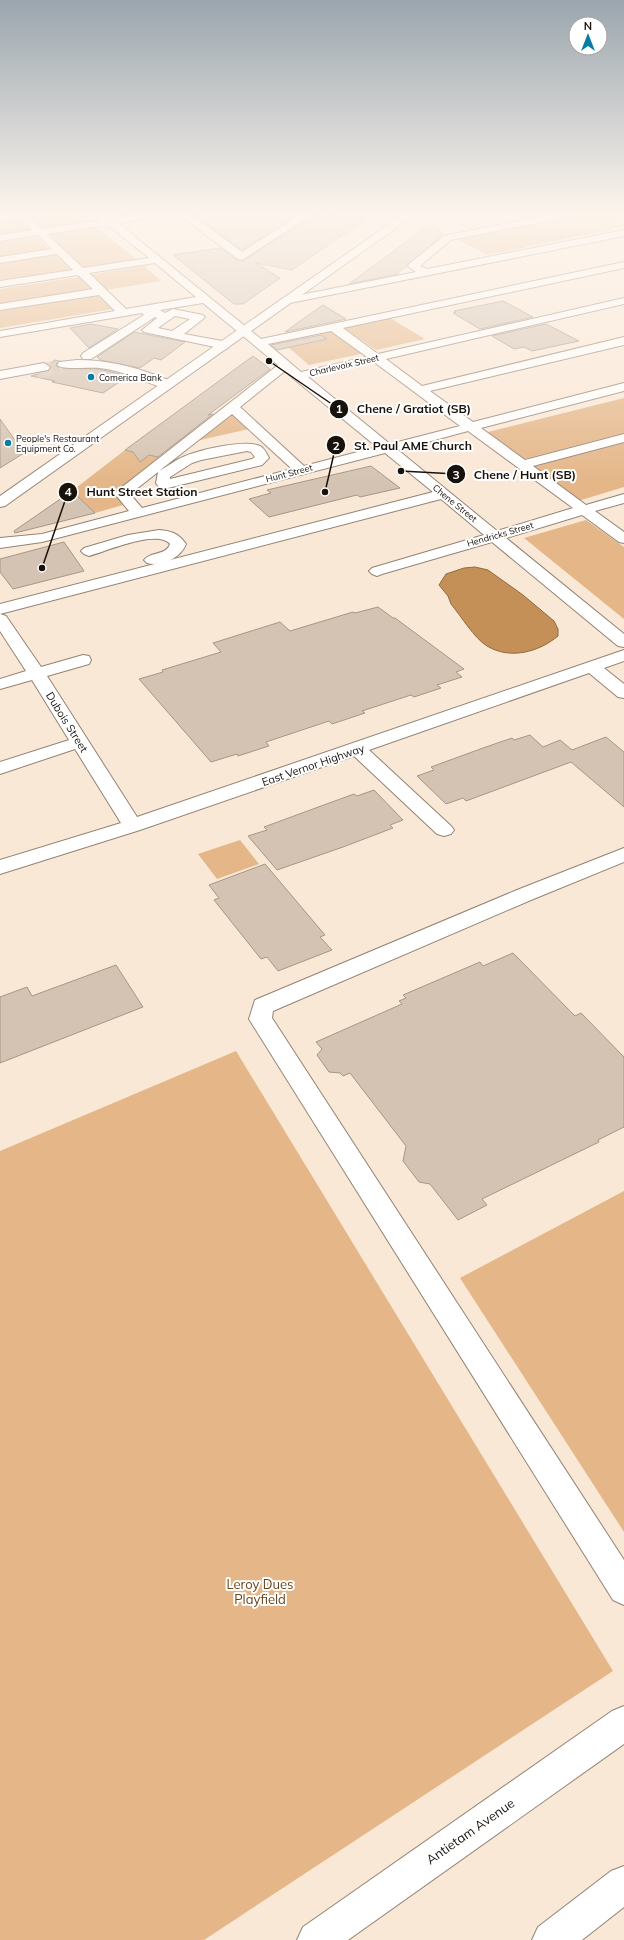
<svg xmlns="http://www.w3.org/2000/svg" width="624" height="1940" font-family="Mulish,sans-serif">
<rect width="100%" height="100%" fill="#fae8d7"/>
<!-- green -->
<g fill="#e4b688">
<polygon points="25,213 81,213 89,221 40,228"/>
<polygon points="584,213 605,213 624,223 624,227 487,255 457,239"/>
<polygon points="17,217 30,230 0,234 0,220"/>
<polygon points="97,227 136,259 81,268 45,235"/>
<polygon points="37,237 50,250 0,257 0,242"/>
<polygon points="55,254 71,270 0,280 0,263"/>
<polygon points="144,266 161,281 105,290 89,275"/>
<polygon points="79,277 94,290 0,305 0,289"/>
<polygon points="97,295 113,309 0,328 0,311"/>
<polygon points="390,318 425,339 376,350 344,328"/>
<polygon points="333,330 365,353 309,365 288,347 327,339 318,333"/>
<polygon points="624,398 624,433 524,459 484,433"/>
<polygon points="230,411 249,429 196,441"/>
<polygon points="624,442 624,487 578,501 533,467"/>
<polygon points="125,450 166,459 122,494 130,503 95,513 72,491"/>
<polygon points="586,520 624,547 624,619 524,538"/>
<polygon points="240,840 259,864 217,879 198,854"/>
<polygon points="236,1051 613,1671 204,1940 0,1940 0,1151"/>
<polygon points="624,1191 624,1532 460,1278"/>
</g>
<!-- water -->
<path fill="#c59057" stroke="#916a40" d="M475,567L488,570L523,595L554,621L558,629V636C539,652 510,660 487,646C474,638 461,616 451,604L448,596L439,585L446,574L464,568Z"/>
<!-- building -->
<g fill="#d4c3b2" stroke="#a69686">
<polygon points="192,213 284,213 291,219 242,250"/>
<polygon points="316,213 366,219 292,270 256,263 280,278 243,304 234,304 173,255 220,248 237,260 243,261"/>
<polygon points="433,222 443,235 397,274 349,284"/>
<polygon points="503,301 533,317 480,329 453,313 456,312 454,311"/>
<polygon points="323,305 346,319 285,332 300,321"/>
<polygon points="91,324 118,329 89,348 70,328"/>
<polygon points="546,324 579,341 532,351 524,347 514,349 492,336"/>
<polygon points="134,332 165,338 185,342 161,360 154,358 140,368 100,360 97,357"/>
<polygon points="321,335 327,339 277,350 271,345"/>
<polygon points="253,356 270,369 208,415 213,414 158,457 149,455 140,462 133,452 125,450"/>
<polygon points="55,360 59,361 56,365 59,368 99,369 128,376 103,393 52,382 55,381 31,376 48,371 51,367 49,364"/>
<polygon points="0,419 24,453 0,468"/>
<polygon points="371,466 400,488 360,497 357,495 269,517 249,499 271,493 267,490"/>
<polygon points="72,491 95,513 15,533 14,531"/>
<polygon points="64,542 84,571 13,589 0,572 0,559"/>
<polygon points="378,607 393,618 395,618 464,669 456,672 462,677 437,685 441,688 414,697 411,695 362,711 365,713 332,724 329,721 266,742 269,746 238,756 237,754 211,762 139,679 163,672 162,670 221,652 213,643 280,622 290,631 353,612 355,613"/>
<polygon points="530,735 543,747 560,740 572,750 606,737 624,752 624,807 571,762 466,801 463,798 446,804 417,776 434,770 431,767 483,748 512,738 514,740"/>
<polygon points="374,790 403,820 390,825 393,828 343,847 277,870 248,836 267,830 264,827 321,806 354,794 357,796"/>
<polygon points="265,864 325,935 320,937 332,950 278,971 267,957 261,959 214,900 219,898 209,885"/>
<polygon points="513,953 575,1016 581,1013 624,1057 624,1127 598,1140 599,1142 482,1199 487,1205 458,1220 430,1184 419,1182 403,1161 406,1146 350,1073 343,1076 340,1073 329,1072 317,1055 322,1049 316,1042 402,1004 399,1001 406,998 403,995 480,962 483,966"/>
<polygon points="116,965 143,1007 0,1063 0,997 27,987 32,996"/>
</g>
<g fill="none" stroke-linecap="round" stroke-linejoin="round">
<!-- minor-tunnel -->
<polyline stroke="#d8c8b9" stroke-width="14" stroke-dasharray="14 7" stroke-linecap="butt" points="38,371 62,367"/>
<defs>
<g id="minor">
<path d="M15,213H26L42,229L102,220L95,213H106L112,218L145,213H172L167,216L118,223L261,339L624,262V268L343,328L378,354L624,298V304L386,359L422,386L624,337V345L430,391L473,422L624,383V391L481,428L525,460L624,434V442L533,466L586,505L624,494V503L595,511L624,532V543L619,542L582,515L506,538L624,634V647L618,646L492,542L382,574L377,576L372,574L369,571L372,568L484,535L441,499L0,614V604L433,492L385,453L42,542L0,548V538L42,534L129,511L115,494L117,491L278,365L203,303L160,310L165,313L173,309L203,315L205,317L203,319L184,334L228,342L230,345L228,348L224,349L144,332L142,330L157,318L155,317L91,359H83L81,356L83,353L144,315L142,313L0,337V331L115,311L99,295L0,310V304L93,289L78,275L0,287V281L73,270L57,254L0,263V257L52,249L38,235L0,241V235L32,230L21,219L0,222V216ZM108,225L149,258L83,268L47,234ZM155,263L196,297L126,309L89,273ZM175,316L190,319L172,331L158,328ZM331,331L367,357L301,372L268,344ZM374,362L460,426L390,444L308,377ZM285,371L294,379L377,447L304,466L240,407ZM232,414L292,469L142,508L130,494L158,472L156,483L158,486L168,488L262,465L269,458C267,454 264,448 260,446C245,439 198,450 183,457C175,460 167,467 159,471ZM468,431L573,508L497,531L398,450ZM247,451L251,452L255,457L252,459L170,479V477L192,463L201,460Z"/>
<polygon points="177,213 189,213 242,252 303,213 315,213 242,260 238,259"/>
<polygon points="557,213 579,213 574,216 451,240 420,266 427,269 624,230 624,236 285,304 279,301 285,298 416,272 408,266 409,264 444,236"/>
<polygon points="617,213 624,213 624,217"/>
<path d="M77,360C106,360 132,366 158,376C163,378 171,380 174,385L168,389C144,383 124,370 99,368C91,367 61,370 57,365L59,362Z"/>
<polygon points="44,363 50,367 48,370 0,379 0,371"/>
<path d="M159,530C171,531 178,533 186,544C181,558 161,567 147,563L144,560C151,551 166,556 170,544C157,529 107,551 89,556L84,554L81,551L84,548L128,535Z"/>
<polygon points="0,614 6,616 41,667 83,655 89,656 91,660 89,664 47,676 137,817 624,650 624,661 604,668 624,684 624,698 618,697 589,673 369,750 451,826 454,830 451,834 444,836 437,834 354,756 140,830 0,874 0,860 121,823 75,749 0,774 0,762 69,740 32,680 0,689 0,679 26,671 0,631"/>
<polygon points="624,848 624,862 531,900 273,1011 272,1018 624,1560 624,1605 613,1600 249,1019 255,1000 517,890"/>
<polygon points="624,1706 624,1744 348,1940 297,1940 303,1927 612,1711"/>
<polygon points="624,1866 624,1907 582,1940 532,1940 538,1927 611,1871"/>
</g>
<polygon id="major" points="405,213 417,213 5,506 0,507 0,496"/>
</defs>
<!-- minor casing -->
<use href="#minor" stroke="#938374" stroke-width="2"/>
<!-- major casing -->
<use href="#major" stroke="#938374" stroke-width="2"/>
<!-- minor -->
<use href="#minor" fill="#fff" fill-rule="evenodd"/>
<!-- major -->
<use href="#major" fill="#fff" fill-rule="evenodd"/>
</g>
<!-- sky -->
<linearGradient id="sky" x2="0" y2="1"><stop stop-color="#9aa6ae"/><stop offset="0.44" stop-color="#fdf5ed"/><stop offset="1" stop-color="#fdf5ed" stop-opacity="0"/></linearGradient>
<rect width="624" height="485" fill="url(#sky)"/>
<!-- markers -->
<g fill="#067da4" stroke="#fff" stroke-width="1.5">
<circle cx="91" cy="377" r="4"/>
<circle cx="8" cy="443" r="4"/>
</g>
<g text-anchor="middle" dominant-baseline="central" stroke-width="4" stroke-linejoin="round" paint-order="stroke">
<!-- far-street labels -->
<g font-size="9" fill="#18120c" stroke="#fff">
<text transform="translate(344 365) rotate(-13)">Charlevoix Street</text>
<text transform="translate(289 473) rotate(-15)">Hunt Street</text>
<text transform="translate(455 503) rotate(39)">Chene Street</text>
<text transform="translate(500 534) rotate(-16)">Hendricks Street</text>
</g>
<!-- far-poi labels -->
<g font-size="9" fill="#18120c" stroke="#fff" text-anchor="start">
<text x="99" y="377">Comerica Bank</text>
<text x="16" y="438">People's Restaurant<tspan x="16" dy="10">Equipment Co.</tspan></text>
</g>
<!-- street labels -->
<g font-size="11" fill="#18120c" stroke="#fff">
<text transform="translate(67 722) rotate(58)">Dubois Street</text>
<text transform="translate(313 765) rotate(-19)">East Vernor Highway</text>
</g>
<!-- near-park labels -->
<g font-size="13" fill="#694419" stroke="#fff">
<text x="260" y="1584">Leroy Dues<tspan x="260" dy="15">Playfield</tspan></text>
</g>
<!-- near-street labels -->
<g font-size="13" fill="#18120c" stroke="#fff">
<text transform="translate(470 1831) rotate(-35)">Antietam Avenue</text>
</g>
</g>
<!-- callouts -->
<path fill="none" stroke="#18120c" stroke-width="1.5" d="M269 361L339 409M325 492L336 445M401 471L456 474M42 568L68 492"/>
<g fill="#18120c" stroke="#fff" stroke-width="1.5">
<circle cx="269" cy="361" r="4"/>
<circle cx="325" cy="492" r="4"/>
<circle cx="401" cy="471" r="4"/>
<circle cx="42" cy="568" r="4"/>
<circle cx="339" cy="409" r="10"/>
<circle cx="336" cy="445" r="10"/>
<circle cx="456" cy="474" r="10"/>
<circle cx="68" cy="492" r="10"/>
</g>
<g font-size="12" text-anchor="middle" font-weight="bold" fill="#fff">
<text x="339" y="413">1</text>
<text x="336" y="450">2</text>
<text x="456" y="479">3</text>
<text x="68" y="496">4</text>
</g>
<g font-size="12" text-anchor="middle" font-weight="bold" fill="#18120c" stroke="#fff" stroke-width="4" stroke-linejoin="round" paint-order="stroke">
<text x="414" y="413">Chene / Gratiot (SB)</text>
<text x="413" y="450">St. Paul AME Church</text>
<text x="525" y="479">Chene / Hunt (SB)</text>
<text x="142" y="496">Hunt Street Station</text>
</g>
<!-- north arrow -->
<g transform="translate(588 36)"><circle r="19" fill="#ffffff" stroke="#a3a09e"/>
<path d="M0-3L7 15L0 10L-7 15Z" fill="#067da4"/>
<text y="-6" font-size="11" font-weight="bold" text-anchor="middle" fill="#18120c">N</text>
</g>
</svg>
